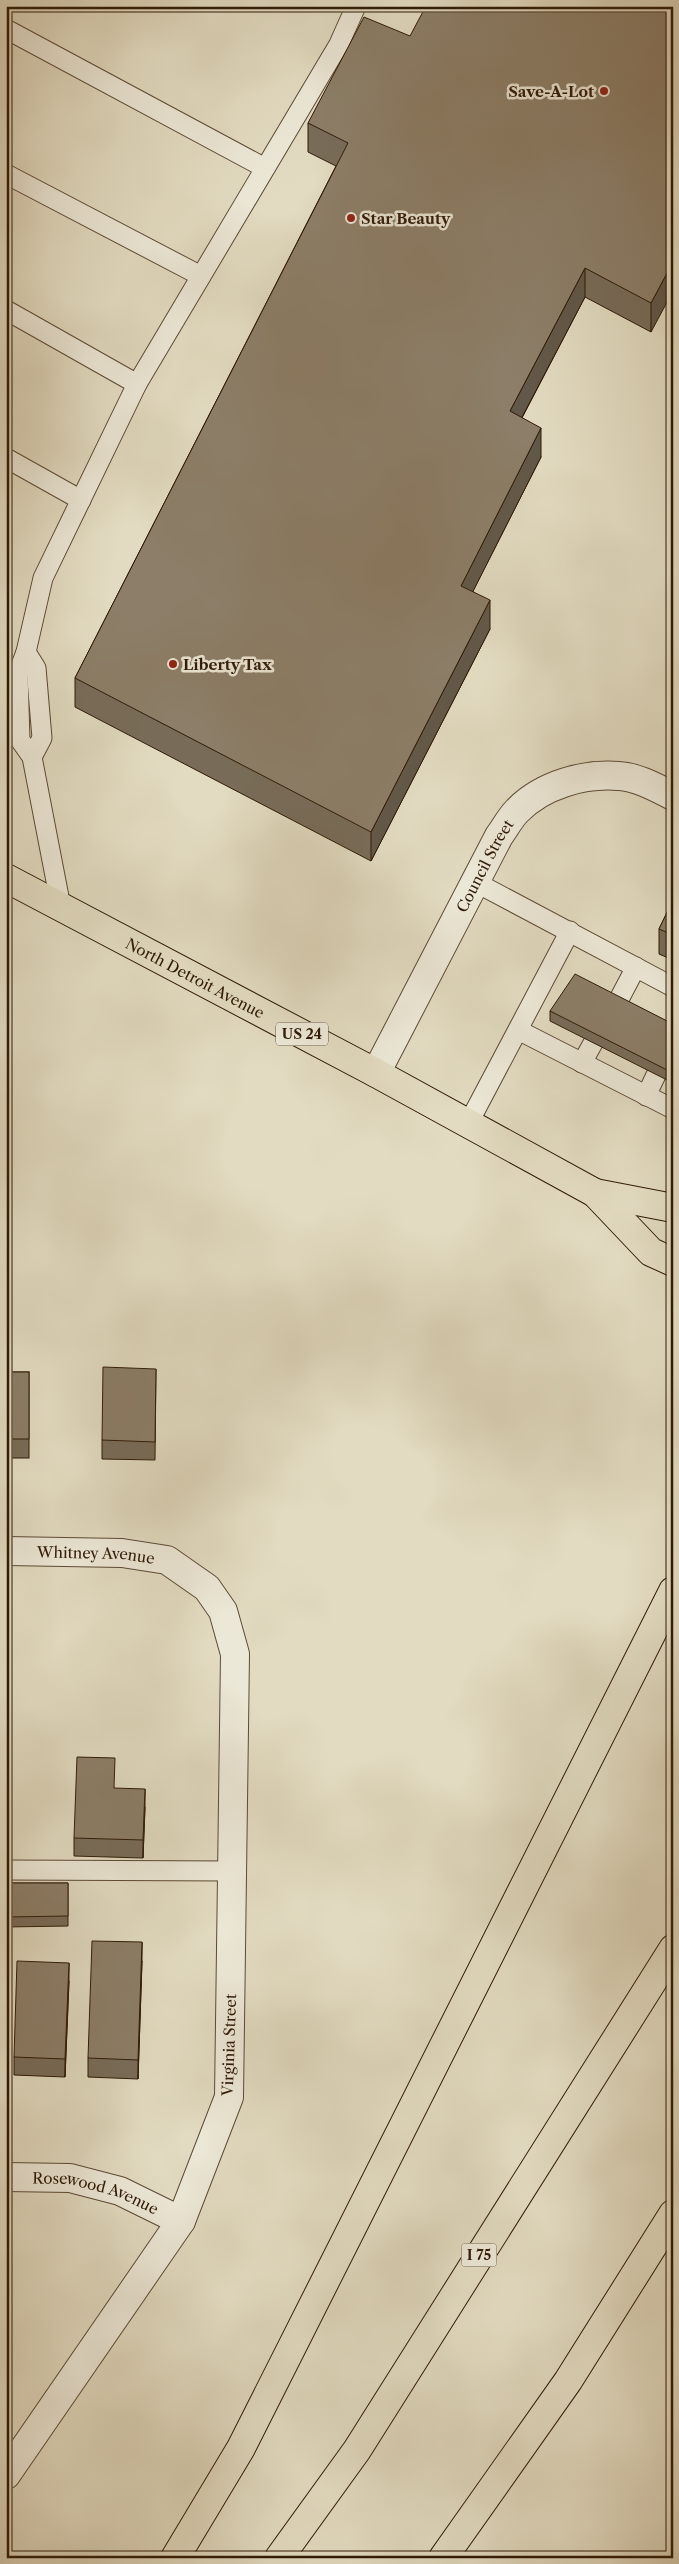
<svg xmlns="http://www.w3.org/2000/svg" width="679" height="2564" font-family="'Libre Caslon Text',serif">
<rect width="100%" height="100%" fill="#e2dbc1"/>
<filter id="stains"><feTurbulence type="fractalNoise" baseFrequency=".004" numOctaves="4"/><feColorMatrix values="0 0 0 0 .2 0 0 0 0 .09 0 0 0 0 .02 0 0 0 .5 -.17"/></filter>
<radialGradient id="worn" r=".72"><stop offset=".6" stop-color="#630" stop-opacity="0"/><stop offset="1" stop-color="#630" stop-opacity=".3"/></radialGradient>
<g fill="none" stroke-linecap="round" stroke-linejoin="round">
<defs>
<g id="lane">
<polyline points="6,29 265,168"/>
<polyline points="6,174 201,276"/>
<polyline points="6,310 137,384 339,44 356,6"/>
<polyline points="6,458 81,500"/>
<polyline points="26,652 36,668 42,738 32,757"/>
<polyline points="475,882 673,987"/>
<polyline points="61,907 32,757 20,740 18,673 26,652 43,578 137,384"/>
<polyline points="616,1005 636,967"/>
<polyline points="518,1030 673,1109"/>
<polyline points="582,1063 593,1043"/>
<polyline points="646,1096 656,1075"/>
<polyline points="468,1124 570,931"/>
<polyline points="6,1870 232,1871"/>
</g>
<g id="street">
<path id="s1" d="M376,1073L499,836C505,828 510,818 517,811C542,785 584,773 619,776C638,777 657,788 673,796"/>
<path id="s2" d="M6,1551L122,1553L167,1560L207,1588L223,1611L235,1654L229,2097L181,2221L6,2475"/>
<path id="s3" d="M6,2177L70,2178L120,2191L181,2221"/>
</g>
<g id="primary">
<path id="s4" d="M6,878L376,1073L595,1193L651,1252L673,1262"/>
<polyline points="595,1193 673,1208"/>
</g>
<g id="highway">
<polyline points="175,2558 241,2448 673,1591"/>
<polyline points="279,2558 357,2450 673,1949"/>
<polyline points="443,2558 568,2381 673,2214"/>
</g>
</defs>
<!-- lane casing -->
<use href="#lane" stroke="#5c4a36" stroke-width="21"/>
<!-- street casing -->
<use href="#street" stroke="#5c4a36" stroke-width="30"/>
<!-- primary casing -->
<use href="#primary" stroke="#2f1a07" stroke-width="30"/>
<!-- highway casing -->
<use href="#highway" stroke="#2f1a07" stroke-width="30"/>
<!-- lane -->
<use href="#lane" stroke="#ece8d7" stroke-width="19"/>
<!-- street -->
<use href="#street" stroke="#ece8d7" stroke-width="28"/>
<!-- primary -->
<use href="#primary" stroke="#e2dbc1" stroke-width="28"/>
<!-- highway -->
<use href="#highway" stroke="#e2dbc1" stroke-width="28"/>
</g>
<!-- wall -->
<g fill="#786c59" stroke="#2f1a07">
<polygon points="673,6 651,332 585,297 522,418 541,457 473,591 490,629 371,861 75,707 75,678 336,166 308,152 308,123 410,36"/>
<polygon points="673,900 673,960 659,954 659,929"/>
<polygon points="550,1011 673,1024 673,1083 550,1021"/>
<polygon points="156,1369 155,1460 102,1459 102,1440"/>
<rect x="6" y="1372" width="23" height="86"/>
<polygon points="114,1788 145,1807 143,1858 74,1856 74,1838"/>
<polygon points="6,1883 68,1883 68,1926 6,1927"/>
<polygon points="142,1961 138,2079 88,2077 88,2058"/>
<polygon points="69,1981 65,2077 14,2075 14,2057"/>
</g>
<!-- shaded-wall -->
<g fill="#625849" stroke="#2f1a07">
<polygon points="673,262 673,291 651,332 651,303"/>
<polygon points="585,268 585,297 510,440 510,411"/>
<polygon points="541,428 541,457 461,615 461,586"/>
<polygon points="490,600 490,629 371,861 371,832"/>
<polygon points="145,1789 145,1807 143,1858 143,1840"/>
<polygon points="142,1942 142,1961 138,2079 138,2060"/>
<polygon points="69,1963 69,1981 65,2077 65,2059"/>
</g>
<!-- building -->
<g fill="#8c7e68" stroke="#2f1a07">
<polygon points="426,6 673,6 673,262 651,303 585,268 510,411 541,428 461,586 490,600 371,832 75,678 348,143 308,123 364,17 410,36"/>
<polygon points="673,900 673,935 659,929"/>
<polygon points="575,974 673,1024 673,1073 550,1011"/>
<polygon points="103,1367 156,1369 155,1442 102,1440"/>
<rect x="6" y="1372" width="23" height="67"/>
<polygon points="77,1757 115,1758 114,1788 145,1789 143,1840 74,1838"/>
<polygon points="6,1883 68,1883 68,1916 6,1917"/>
<polygon points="92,1941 142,1942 138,2060 88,2058"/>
<polygon points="17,1961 69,1963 65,2059 14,2057"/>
</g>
<!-- markers -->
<g fill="#8f2418" stroke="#ece8d7" stroke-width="2">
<circle cx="604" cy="91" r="5"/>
<circle cx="351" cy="218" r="5"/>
<circle cx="173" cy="664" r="5"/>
</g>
<g text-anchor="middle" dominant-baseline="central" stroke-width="5" stroke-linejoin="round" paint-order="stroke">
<!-- shield labels -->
<g fill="#ece8d7" stroke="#685845" stroke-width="1">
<rect x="276" y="1022.5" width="52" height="23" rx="4"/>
<rect x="461.5" y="2243.5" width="35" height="23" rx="4"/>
</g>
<g font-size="14" font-weight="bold" fill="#2f1a07">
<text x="302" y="1034">US 24</text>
<text x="479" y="2255">I 75</text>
</g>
<!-- poi labels -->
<g font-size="15" font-weight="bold" fill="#2f1a07" stroke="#ece8d7" text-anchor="start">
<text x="594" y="91" text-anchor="end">Save-A-Lot</text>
<text x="361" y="218">Star Beauty</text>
<text x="183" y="664">Liberty Tax</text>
</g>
<!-- street labels -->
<g font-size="15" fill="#2f1a07" stroke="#ece8d7">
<text stroke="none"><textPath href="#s1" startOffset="234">Council Street</textPath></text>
<text stroke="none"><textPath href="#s4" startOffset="214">North Detroit Avenue</textPath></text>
<text stroke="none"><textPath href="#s2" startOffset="90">Whitney Avenue</textPath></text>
<text transform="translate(229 2045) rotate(-88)">Virginia Street</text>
<text stroke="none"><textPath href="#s3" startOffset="92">Rosewood Avenue</textPath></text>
</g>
</g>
<!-- margin -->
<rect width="679" height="2564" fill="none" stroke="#e2dbc1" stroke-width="25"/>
<rect x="8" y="8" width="664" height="2549" fill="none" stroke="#2f1a07" stroke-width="2.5"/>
<rect x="12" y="12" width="654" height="2539" fill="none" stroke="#2f1a07"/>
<rect width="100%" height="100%" filter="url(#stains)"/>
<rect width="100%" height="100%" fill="url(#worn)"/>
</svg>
